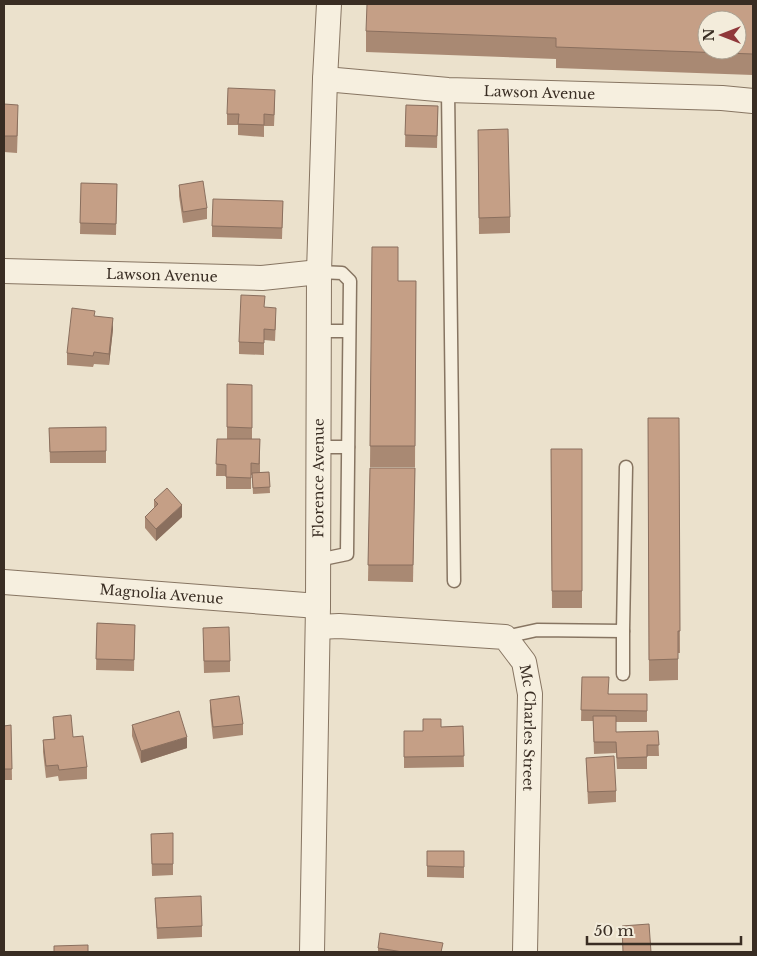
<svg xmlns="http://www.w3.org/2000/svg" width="757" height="956" font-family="'Libre Baskerville',serif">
<rect width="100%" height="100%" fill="#ebe1cc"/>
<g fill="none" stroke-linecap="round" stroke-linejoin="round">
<defs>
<g id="service">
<polyline points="448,90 454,581"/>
<polyline points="318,331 348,331"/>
<polyline points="318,447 348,447"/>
<polyline points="318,560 347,554 350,281 342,273 319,272"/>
<polyline points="623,631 623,674"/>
<polyline points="505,637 537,630 623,631 626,467"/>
</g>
<g id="minor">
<path id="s1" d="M325,79L448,90L722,98L753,101"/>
<path id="s2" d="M4,271L262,278L319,272"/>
<path id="s3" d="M4,582L318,606"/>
<path id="s4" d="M318,627L339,626L505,637L524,662L530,694L525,952"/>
<path id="s5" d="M312,952L318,606L319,272L325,79L329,4"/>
</g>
</defs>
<!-- service casing -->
<use href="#service" stroke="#877562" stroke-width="15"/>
<!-- minor casing -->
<use href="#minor" stroke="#877562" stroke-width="26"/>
<!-- service -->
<use href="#service" stroke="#f6efdf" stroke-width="12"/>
<!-- minor -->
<use href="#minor" stroke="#f6efdf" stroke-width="24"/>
</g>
<!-- wall -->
<g fill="#a98973">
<polygon points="753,4 753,75 556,68 556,59 366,52 366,31"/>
<polygon points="275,102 274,126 264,126 264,137 238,135 238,125 227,125 227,114"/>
<polygon points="4,104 18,121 17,153 4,152"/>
<polygon points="406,105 438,106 437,148 405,147"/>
<polygon points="478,130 510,217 510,233 479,234"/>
<polygon points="81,183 117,184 116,235 80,234"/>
<polygon points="179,185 207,208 207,219 183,223 179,196"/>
<polygon points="283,201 282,239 212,237 212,226"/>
<polygon points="372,247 398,281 416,281 415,467 370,467"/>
<polygon points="265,307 276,319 275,341 264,340 264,355 239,354 239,342"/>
<polygon points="95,316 113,329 109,365 94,364 93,367 67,365 67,353"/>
<polygon points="227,384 252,385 252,439 260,439 260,472 269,472 270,493 253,494 252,475 251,475 251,489 226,489 226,476 216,476 217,439 227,439"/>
<polygon points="648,418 679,418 680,653 678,653 678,680 649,681"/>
<polygon points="106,427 106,463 50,463 49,428"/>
<polygon points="551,449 582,449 582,608 552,608"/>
<polygon points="370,468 415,468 413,582 368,581"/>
<polygon points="154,500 182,517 156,541 145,528 145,517 154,508"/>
<polygon points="97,623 135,625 134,671 96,670"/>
<polygon points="203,639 230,661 230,672 204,673"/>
<polygon points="582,677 609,694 647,694 647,722 616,722 616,732 658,731 659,756 647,756 647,769 617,769 616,753 594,754 593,721 581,721"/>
<polygon points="210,700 243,724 243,735 213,739 210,711"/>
<polygon points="53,717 73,737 87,767 87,779 59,781 58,776 46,778 43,752 43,740 54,739"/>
<polygon points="11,725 12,780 4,780 4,726"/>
<polygon points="132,725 187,748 141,763 132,736"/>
<polygon points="463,726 464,767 404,768 404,731 423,731 441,727"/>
<polygon points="586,758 616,791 616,802 588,804"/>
<polygon points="173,833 173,875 152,876 151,834"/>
<polygon points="427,851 464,851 464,878 427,877"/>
<polygon points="155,898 202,926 202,937 157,939"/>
<polygon points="378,948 443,952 378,952"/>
</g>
<!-- shaded-wall -->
<g fill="#8a6f5e">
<polygon points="113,318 113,329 109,365 109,354"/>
<polygon points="182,505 182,517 156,541 156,529"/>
<polygon points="187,737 187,748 141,763 141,751"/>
</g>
<!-- building -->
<g fill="#c59f86" stroke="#8a6f5e" fill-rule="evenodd">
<path d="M367,4H753V54L556,47V38L366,31ZM707,20H737V50H707Z"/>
<polygon points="228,88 275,90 274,115 264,114 264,125 238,124 239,114 227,114"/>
<polygon points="4,104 18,105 17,136 4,136"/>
<polygon points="406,105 438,106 437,136 405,135"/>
<polygon points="508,129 510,217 479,218 478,130"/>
<polygon points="203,181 207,208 183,212 179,185"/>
<polygon points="81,183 117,184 116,224 80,223"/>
<polygon points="213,199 283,201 282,228 212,226"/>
<polygon points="372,247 398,247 398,281 416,281 415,446 370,446"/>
<polygon points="241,295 265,296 264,307 276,308 275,330 264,329 264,343 239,342"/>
<polygon points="72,308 95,311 94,316 113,318 109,354 94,352 93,356 67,353"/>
<polygon points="227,384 252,385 252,428 227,427"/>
<polygon points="648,418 679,418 680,631 678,631 678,659 649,660"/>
<polygon points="106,427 106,451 50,452 49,428"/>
<polygon points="217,439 260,439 259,464 251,463 251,478 226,477 226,465 216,464"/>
<polygon points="551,449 582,449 582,591 552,591"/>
<polygon points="370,468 415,468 413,565 368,565"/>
<polygon points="269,472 270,487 253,488 252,473"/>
<polygon points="167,488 182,505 156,529 145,517 158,504 154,500"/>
<polygon points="97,623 135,625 134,660 96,659"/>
<polygon points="229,627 230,661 204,661 203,628"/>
<polygon points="582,677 609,677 608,694 647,694 647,711 581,710"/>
<polygon points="239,696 243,724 213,727 210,700"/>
<polygon points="179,711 187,737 141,751 132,725"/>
<polygon points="71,715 73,737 83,736 87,767 59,770 58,765 46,766 43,740 55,739 53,717"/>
<polygon points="593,716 616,716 616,732 658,731 659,745 647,745 647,757 617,758 616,742 594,742"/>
<polygon points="423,719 441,719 441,727 463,726 464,756 404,757 404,731 423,731"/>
<polygon points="11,725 12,769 4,769 4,726"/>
<polygon points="614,756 616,791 588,792 586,758"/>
<polygon points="173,833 173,864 152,864 151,834"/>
<polygon points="427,851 464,851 464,867 427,866"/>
<polygon points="201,896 202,926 157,928 155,898"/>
<polygon points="649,924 651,952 623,952 622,926"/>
<polygon points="380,933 443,943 441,952 403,952 378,948"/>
<polygon points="88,945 88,952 54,952 54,946"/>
</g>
<g text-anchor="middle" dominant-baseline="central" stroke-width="5" stroke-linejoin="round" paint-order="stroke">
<!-- street labels -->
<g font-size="14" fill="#392d23" stroke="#f3ecdb">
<text stroke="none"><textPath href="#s1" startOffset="215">Lawson Avenue</textPath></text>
<text stroke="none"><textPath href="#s2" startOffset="158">Lawson Avenue</textPath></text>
<text stroke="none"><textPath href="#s5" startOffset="474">Florence Avenue</textPath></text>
<text stroke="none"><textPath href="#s3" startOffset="158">Magnolia Avenue</textPath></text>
<text stroke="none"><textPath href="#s4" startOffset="285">Mc Charles Street</textPath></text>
</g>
</g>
<!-- border -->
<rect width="757" height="956" fill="none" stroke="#392d23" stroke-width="10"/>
<!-- north arrow -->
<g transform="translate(722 35) rotate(270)"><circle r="24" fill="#f3ecdb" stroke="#a9a091"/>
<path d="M0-4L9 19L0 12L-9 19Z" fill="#90383a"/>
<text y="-8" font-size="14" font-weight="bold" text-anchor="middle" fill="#392d23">N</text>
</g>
<!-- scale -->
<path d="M587 936v8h154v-8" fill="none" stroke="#392d23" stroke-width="2.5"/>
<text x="594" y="936" font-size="15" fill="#392d23" stroke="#f3ecdb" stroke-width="4" paint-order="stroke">50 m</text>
</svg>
